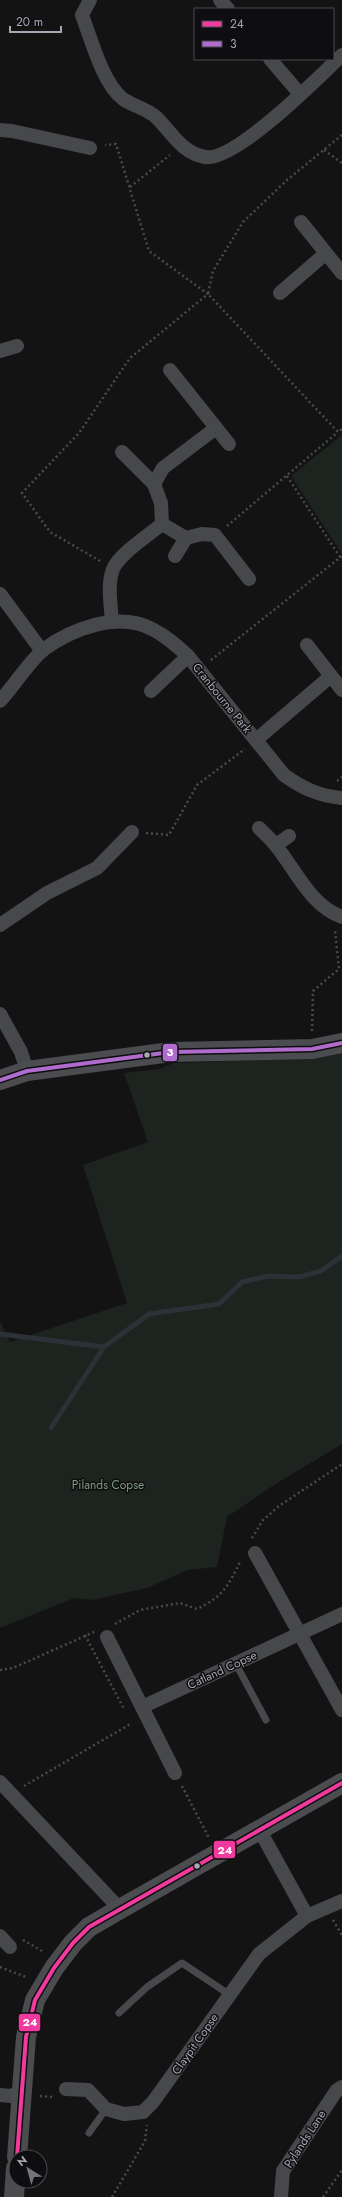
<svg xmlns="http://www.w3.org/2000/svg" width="342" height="2197" font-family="Jost,sans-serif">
<rect width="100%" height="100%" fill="#131313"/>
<!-- green -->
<g fill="#1d231e">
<polygon points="342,435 342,554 291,476"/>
<polygon points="342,1054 342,1444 274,1485 227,1517 217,1567 188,1570 147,1588 92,1600 74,1598 0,1628 0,1321 10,1342 127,1303 83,1165 148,1142 124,1073 160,1069 173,1063 309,1058"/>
</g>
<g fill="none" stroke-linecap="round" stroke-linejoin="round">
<!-- stream -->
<g stroke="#2b3137" stroke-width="5">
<polyline points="0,1334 104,1347 149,1314 219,1304 242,1282 268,1276 299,1277 321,1271 342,1256"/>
<polyline points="51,1428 104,1347"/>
</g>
<!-- path -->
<g stroke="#494a4d" stroke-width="2.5" stroke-dasharray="2 3" stroke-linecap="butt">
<polyline points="342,135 287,180 243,222 213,271 208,294 338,432 342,429"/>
<polyline points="324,150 342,163"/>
<polyline points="130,187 170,155"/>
<polyline points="287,476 342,560"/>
<polyline points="227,526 338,432"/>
<polyline points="100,561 50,532 22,493 79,433 130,358 208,294 149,251 116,144 105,145"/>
<polyline points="211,660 342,556"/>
<polyline points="337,781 342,777"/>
<polyline points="146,833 169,835 197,785 245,749"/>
<polyline points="312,1031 313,991 339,969 335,931"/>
<polyline points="252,1538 263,1520 279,1506 342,1464"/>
<path d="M115,1624L140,1610L180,1603L197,1609C224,1596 228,1586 241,1560"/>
<polyline points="85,1635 124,1709"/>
<polyline points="0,1670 13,1668 94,1632"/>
<polyline points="24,1786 132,1723"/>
<polyline points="182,1786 209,1838"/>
<polyline points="333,1920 342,1935"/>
<polyline points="23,1940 42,1951"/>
<polyline points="0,1967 26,1977"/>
<polyline points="40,2096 53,2097"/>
<polyline points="112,2197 145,2141 147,2125"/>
<polyline points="323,2197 342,2170"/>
</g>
<!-- lane -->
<g stroke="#47484c" stroke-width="7">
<polyline points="236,1664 266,1720"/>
<polyline points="119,2013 147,1987 182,1963 230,1995"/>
<polyline points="89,2133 106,2109"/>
</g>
<!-- street -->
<g stroke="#47484c" stroke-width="14">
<path d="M90,0L82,15C91,39 103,84 123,99C133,106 148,109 157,118C172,133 182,153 205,157C235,162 319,77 342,55"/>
<polyline points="220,0 228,9"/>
<polyline points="270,59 300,94"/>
<polyline points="0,130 12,131 90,148"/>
<polyline points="301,222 342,273"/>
<polyline points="280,293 325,254"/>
<polyline points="0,351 17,346"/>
<polyline points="170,370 229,444"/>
<polyline points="122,452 154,484"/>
<polyline points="162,524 186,538 202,534 215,535 249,579"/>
<polyline points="175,556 186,538"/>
<polyline points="0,594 42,651"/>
<path d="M112,622C111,606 107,584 113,569C119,554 149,535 162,524L161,503L154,484L163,468L216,428"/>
<polyline points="307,645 342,690"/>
<polyline points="151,691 188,656"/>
<path d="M0,701C14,686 28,663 43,650C71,629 118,611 152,629C166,636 177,646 188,656L284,775C302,788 319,796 342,798"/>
<polyline points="256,740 331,676"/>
<path d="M259,828C265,834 272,840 277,847C296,871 311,906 342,917"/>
<polyline points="276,845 289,836"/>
<polyline points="0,925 47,893 97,868 132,832"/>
<polyline points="0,1014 21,1052 27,1071"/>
<polyline points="255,1553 342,1710"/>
<polyline points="107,1637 175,1773"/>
<polyline points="142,1707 342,1614"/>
<polyline points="0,1782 120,1909"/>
<polyline points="259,1829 307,1916"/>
<polyline points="0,1936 10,1947"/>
<polyline points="66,2089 88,2090 106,2109 124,2114 143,2112 153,2102 259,1954 307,1916 342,1901"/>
<polyline points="0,2095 11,2096 23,2091"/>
<polyline points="281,2197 283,2171 337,2090 342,2087"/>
</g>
<!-- secondary -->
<g stroke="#4b4c50" stroke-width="20">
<polyline points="0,1080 27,1071 171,1052 312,1049 342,1043"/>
<polyline points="17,2157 26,2037 35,2000 54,1968 73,1943 89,1927 120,1909 342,1783"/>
<polyline points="14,2197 16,2168"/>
</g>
<defs>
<polyline id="bus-1" points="17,2157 26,2037 35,2000 54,1968 73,1943 89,1927 342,1783"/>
<polyline id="bus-2" points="0,1080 27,1071 171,1052 312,1049 342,1043"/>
</defs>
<!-- bus-1 casing -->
<use href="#bus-1" stroke="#0e0d0f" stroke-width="7"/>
<!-- bus-2 casing -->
<use href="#bus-2" stroke="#0e0d0f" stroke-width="7"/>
<!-- bus-1 -->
<use href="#bus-1" stroke="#f13a9d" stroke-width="4"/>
<!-- bus-2 -->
<use href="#bus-2" stroke="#b06ccc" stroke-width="4"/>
</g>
<!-- markers -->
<g fill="#a5a8b3" stroke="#0e0d0f" stroke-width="1.5">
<circle cx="147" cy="1055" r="3.5"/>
<circle cx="197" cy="1866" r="3.5"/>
</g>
<g text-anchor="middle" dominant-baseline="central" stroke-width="3" stroke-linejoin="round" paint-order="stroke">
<!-- street labels -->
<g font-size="12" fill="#a5a8b3" stroke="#0e0d0f">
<text transform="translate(222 698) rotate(51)">Cranbourne Park</text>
<text transform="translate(222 1670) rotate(-25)">Catland Copse</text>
<text transform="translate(195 2044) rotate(-55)">Claypit Copse</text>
<text transform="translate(305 2139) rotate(-57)">Pylands Lane</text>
</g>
<!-- park labels -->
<g font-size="12" fill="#7e9c82" stroke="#0e0d0f">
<text x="108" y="1485">Pilands Copse</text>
</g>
</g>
<g stroke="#0e0d0f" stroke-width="1.5">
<rect x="162" y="1043" width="16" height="19" rx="4" fill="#b06ccc"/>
<rect x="213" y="1840" width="23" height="19" rx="4" fill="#f13a9d"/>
<rect x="18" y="2013" width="23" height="19" rx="4" fill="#f13a9d"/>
</g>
<g font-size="11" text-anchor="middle" font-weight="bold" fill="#fff">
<text x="170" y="1056">3</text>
<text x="225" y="1854">24</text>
<text x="30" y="2026">24</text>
</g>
<!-- legend -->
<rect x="194" y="8" width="140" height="52" fill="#0e0d0f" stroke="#4a4b51"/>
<rect x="202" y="21" width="20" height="6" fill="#f13a9d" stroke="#4a4b51"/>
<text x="230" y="28" font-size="12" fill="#a5a8b3">24</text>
<rect x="202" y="41" width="20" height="6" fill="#b06ccc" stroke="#4a4b51"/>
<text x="230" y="48" font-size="12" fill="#a5a8b3">3</text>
<!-- north arrow -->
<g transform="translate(28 2169) rotate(323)"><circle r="19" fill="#0e0d0f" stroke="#4a4b51"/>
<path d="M0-3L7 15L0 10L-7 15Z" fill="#72747b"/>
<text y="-6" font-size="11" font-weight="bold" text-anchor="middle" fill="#a5a8b3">N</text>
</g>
<!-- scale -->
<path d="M10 26v6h51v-6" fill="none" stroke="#a5a8b3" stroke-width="2"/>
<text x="16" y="26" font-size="12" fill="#a5a8b3" stroke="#0e0d0f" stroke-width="3" paint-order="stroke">20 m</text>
</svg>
